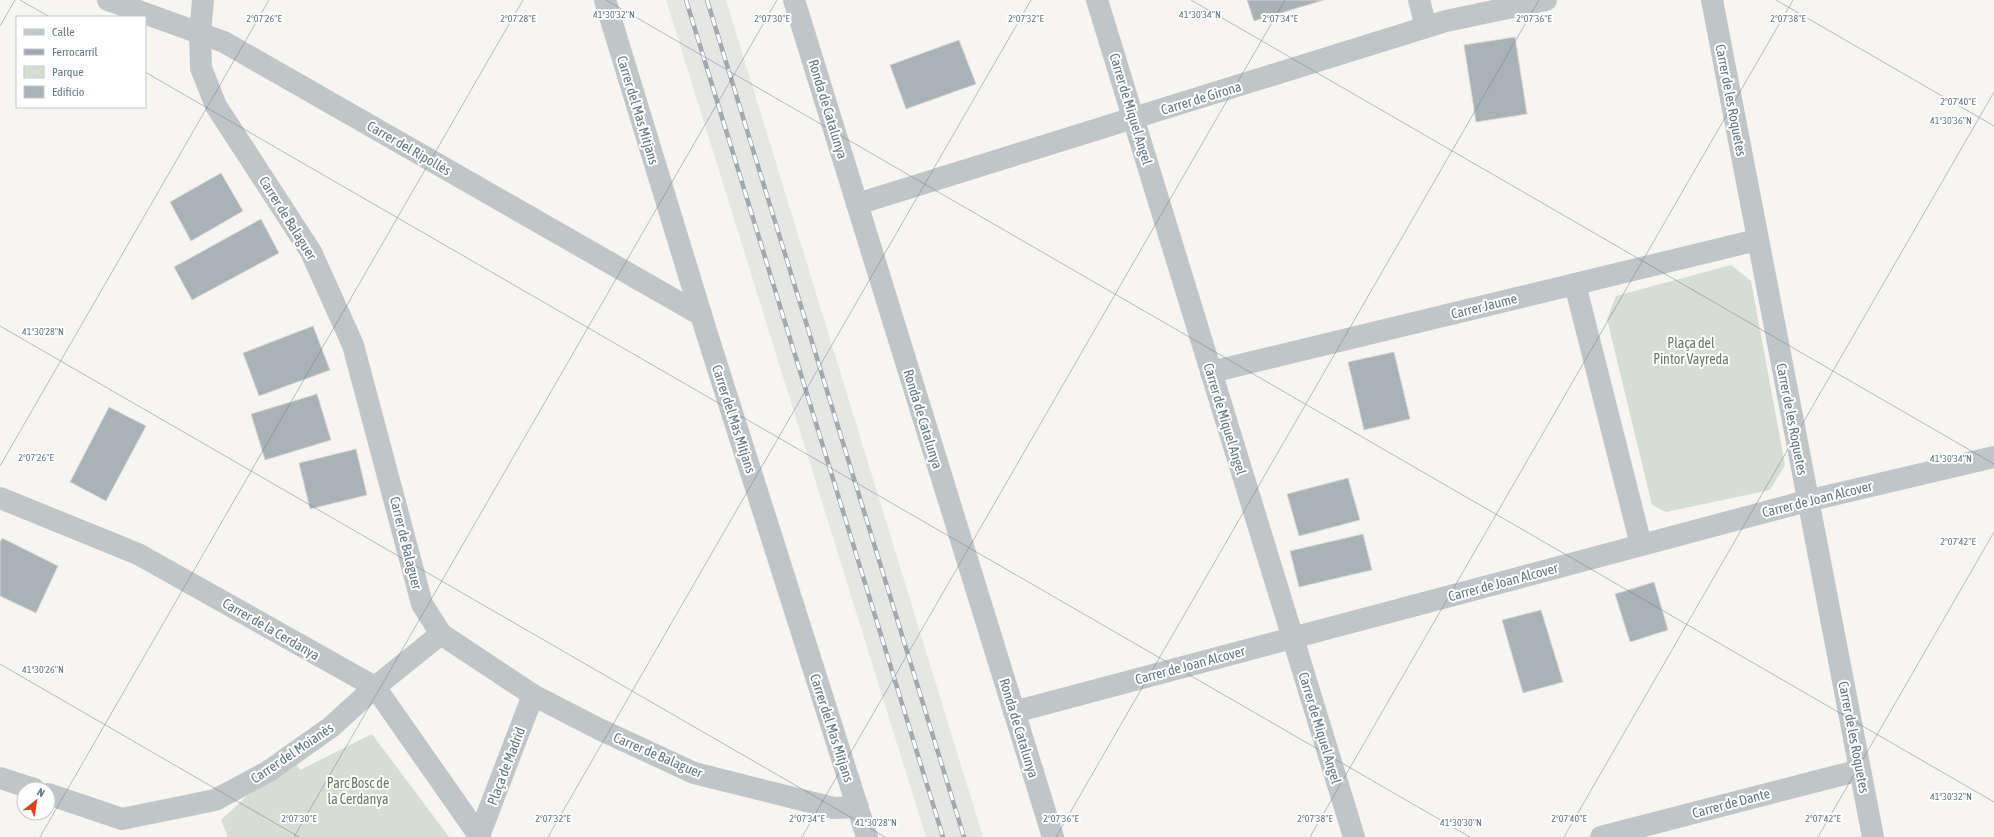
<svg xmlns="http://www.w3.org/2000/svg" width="1994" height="837" font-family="'Asap Condensed',sans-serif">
<rect width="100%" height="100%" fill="#f6f5f1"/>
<!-- built -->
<polygon fill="#e6e7e5" points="666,0 726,0 983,837 926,837"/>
<!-- green -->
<g fill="#d7ddd2">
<polygon points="1731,265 1751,281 1785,465 1770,490 1666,512 1652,505 1607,319 1616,296"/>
<polygon points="372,734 449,837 228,837 221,820 290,756 300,770"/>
</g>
<!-- building -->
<g fill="#a9b3b7" stroke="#d7d7d4">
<polygon points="1247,0 1324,0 1254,21"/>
<polygon points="1515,37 1527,114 1476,122 1464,45"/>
<polygon points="959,40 976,84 906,109 890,65"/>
<polygon points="221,173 243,211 191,241 170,202"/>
<polygon points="261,219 279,253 192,300 174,267"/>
<polygon points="313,326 330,370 259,396 243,353"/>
<polygon points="1394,352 1410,419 1364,430 1348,362"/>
<polygon points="317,394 331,440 265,460 251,414"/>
<polygon points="109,407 146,426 106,501 70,482"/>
<polygon points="356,449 367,495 310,509 299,463"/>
<polygon points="1348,478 1360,520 1299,536 1287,494"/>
<polygon points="1363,534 1372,570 1299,587 1290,551"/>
<polygon points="2,538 58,566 36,613 0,596 0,542"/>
<polygon points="1654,582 1668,630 1630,642 1615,594"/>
<polygon points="1541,610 1563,682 1523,693 1502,620"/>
</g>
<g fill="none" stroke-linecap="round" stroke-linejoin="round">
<!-- street -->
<g stroke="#c0c6c8" stroke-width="22">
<polyline points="108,0 224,42 701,315"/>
<polyline points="203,0 200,34 201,68 216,106 311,252 353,345 422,604 441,634 533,695 599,729 694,773 834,808 858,807"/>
<polyline points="605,0 706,331 867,837"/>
<polyline points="794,0 1053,837"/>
<polyline points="1097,0 1354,837"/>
<polyline points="1419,0 1426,27"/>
<polyline points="1712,0 1873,837"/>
<polyline points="857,204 1446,21 1546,0"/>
<polyline points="1575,284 1641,545"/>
<polyline points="1211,372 1757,240"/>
<polyline points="0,498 138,554 375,687 480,837"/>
<polyline points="1014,712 1807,501 1994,457"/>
<polyline points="0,778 34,789"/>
<polyline points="48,794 122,819 215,800 269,771 331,727 375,687 441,634"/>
<polyline points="479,836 533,695"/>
<polyline points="1601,837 1860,770"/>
</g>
<defs>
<g id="rail">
<polyline points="686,0 943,837"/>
<polyline points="707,0 964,837"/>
</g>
</defs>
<!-- rail casing -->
<use href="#rail" stroke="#a1a9ae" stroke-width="4.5"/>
<!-- rail -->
<use href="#rail" stroke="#fff" stroke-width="3" stroke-dasharray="9" stroke-linecap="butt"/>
</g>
<!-- ticks -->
<path fill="none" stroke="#637884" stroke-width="1" stroke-opacity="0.45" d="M20,0L50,17M606,0L1994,802M1191,0L1994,464M1776,0L1994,126M0,26L15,0M145,72L1470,837M0,326L885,837M0,466L269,0M0,664L299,837M40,837L523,0M294,837L777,0M548,837L1031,0M802,837L1285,0M1056,837L1539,0M1310,837L1793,0M1564,837L1994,92M1818,837L1994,532"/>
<g text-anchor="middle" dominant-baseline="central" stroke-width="4" stroke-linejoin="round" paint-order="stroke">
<!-- street labels -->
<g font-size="14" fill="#637884" stroke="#fff">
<text transform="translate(1201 98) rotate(-17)">Carrer de Girona</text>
<text transform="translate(1731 100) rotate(79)">Carrer de les Roquetes</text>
<text transform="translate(828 109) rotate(73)">Ronda de Catalunya</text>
<text transform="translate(1131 109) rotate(73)">Carrer de Miquel Angel</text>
<text transform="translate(638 110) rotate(73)">Carrer del Mas Mitjans</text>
<text transform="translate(409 148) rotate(30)">Carrer del Ripollès</text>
<text transform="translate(288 218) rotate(58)">Carrer de Balaguer</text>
<text transform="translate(1484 306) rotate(-14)">Carrer Jaume</text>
<text transform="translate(734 419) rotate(72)">Carrer del Mas Mitjans</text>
<text transform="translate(923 419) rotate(73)">Ronda de Catalunya</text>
<text transform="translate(1225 419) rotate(73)">Carrer de Miquel Angel</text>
<text transform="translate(1792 419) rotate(79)">Carrer de les Roquetes</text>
<text transform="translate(1817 499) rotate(-14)">Carrer de Joan Alcover</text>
<text transform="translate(406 543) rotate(76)">Carrer de Balaguer</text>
<text transform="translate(1503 582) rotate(-15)">Carrer de Joan Alcover</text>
<text transform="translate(271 629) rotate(30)">Carrer de la Cerdanya</text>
<text transform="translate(1190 665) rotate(-15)">Carrer de Joan Alcover</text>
<text transform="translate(832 728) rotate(72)">Carrer del Mas Mitjans</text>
<text transform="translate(1019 728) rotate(73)">Ronda de Catalunya</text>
<text transform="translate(1320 728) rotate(73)">Carrer de Miquel Angel</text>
<text transform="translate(1854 737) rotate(79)">Carrer de les Roquetes</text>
<text transform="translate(292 753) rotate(-34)">Carrer del Moianès</text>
<text transform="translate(658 755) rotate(23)">Carrer de Balaguer</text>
<text transform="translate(506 766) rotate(-69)">Plaça de Madrid</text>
<text transform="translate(1731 803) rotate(-15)">Carrer de Dante</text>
</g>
<!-- park labels -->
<g font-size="14" fill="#697b62" stroke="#fff">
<text x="1691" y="343">Plaça del<tspan x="1691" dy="16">Pintor Vayreda</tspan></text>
<text x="358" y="783">Parc Bosc de<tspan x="358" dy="16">la Cerdanya</tspan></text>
</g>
</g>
<g font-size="10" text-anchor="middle" fill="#637884" stroke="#fff" stroke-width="4" stroke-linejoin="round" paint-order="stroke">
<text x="614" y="18">41°30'32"N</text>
<text x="1200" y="18">41°30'34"N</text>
<text x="1026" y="22">2°07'32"E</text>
<text x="1788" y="22">2°07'38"E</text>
<text x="264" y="22">2°07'26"E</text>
<text x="518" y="22">2°07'28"E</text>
<text x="772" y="22">2°07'30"E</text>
<text x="1280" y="22">2°07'34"E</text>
<text x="1534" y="22">2°07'36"E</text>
<text x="1958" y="105">2°07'40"E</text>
<text x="1951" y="124">41°30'36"N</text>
<text x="43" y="335">41°30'28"N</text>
<text x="36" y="461">2°07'26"E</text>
<text x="1951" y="462">41°30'34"N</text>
<text x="1958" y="545">2°07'42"E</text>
<text x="43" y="673">41°30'26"N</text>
<text x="1951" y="800">41°30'32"N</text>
<text x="299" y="822">2°07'30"E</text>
<text x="553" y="822">2°07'32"E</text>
<text x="807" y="822">2°07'34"E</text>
<text x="1061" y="822">2°07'36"E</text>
<text x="1315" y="822">2°07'38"E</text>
<text x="1569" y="822">2°07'40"E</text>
<text x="1823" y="822">2°07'42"E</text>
<text x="876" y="826">41°30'28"N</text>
<text x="1461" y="826">41°30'30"N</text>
</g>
<!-- legend -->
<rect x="16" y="16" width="130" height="92" fill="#ffffff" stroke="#c1c9ce"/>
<rect x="24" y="29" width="20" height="6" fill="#c0c6c8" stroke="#c1c9ce"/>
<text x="52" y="36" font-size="12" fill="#637884">Calle</text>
<rect x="24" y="49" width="20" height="6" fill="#a1a9ae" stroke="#c1c9ce"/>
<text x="52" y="56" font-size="12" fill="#637884">Ferrocarril</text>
<rect x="24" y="66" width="20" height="12" fill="#d7ddd2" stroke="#c1c9ce"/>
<text x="52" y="76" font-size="12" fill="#637884">Parque</text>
<rect x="24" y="86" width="20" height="12" fill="#a9b3b7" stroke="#c1c9ce"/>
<text x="52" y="96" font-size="12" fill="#637884">Edificio</text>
<!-- north arrow -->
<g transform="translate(36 801) rotate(30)"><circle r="19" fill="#ffffff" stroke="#c1c9ce"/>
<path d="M0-3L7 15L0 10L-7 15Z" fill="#eb3b1c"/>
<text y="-6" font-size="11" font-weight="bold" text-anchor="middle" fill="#637884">N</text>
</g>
</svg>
